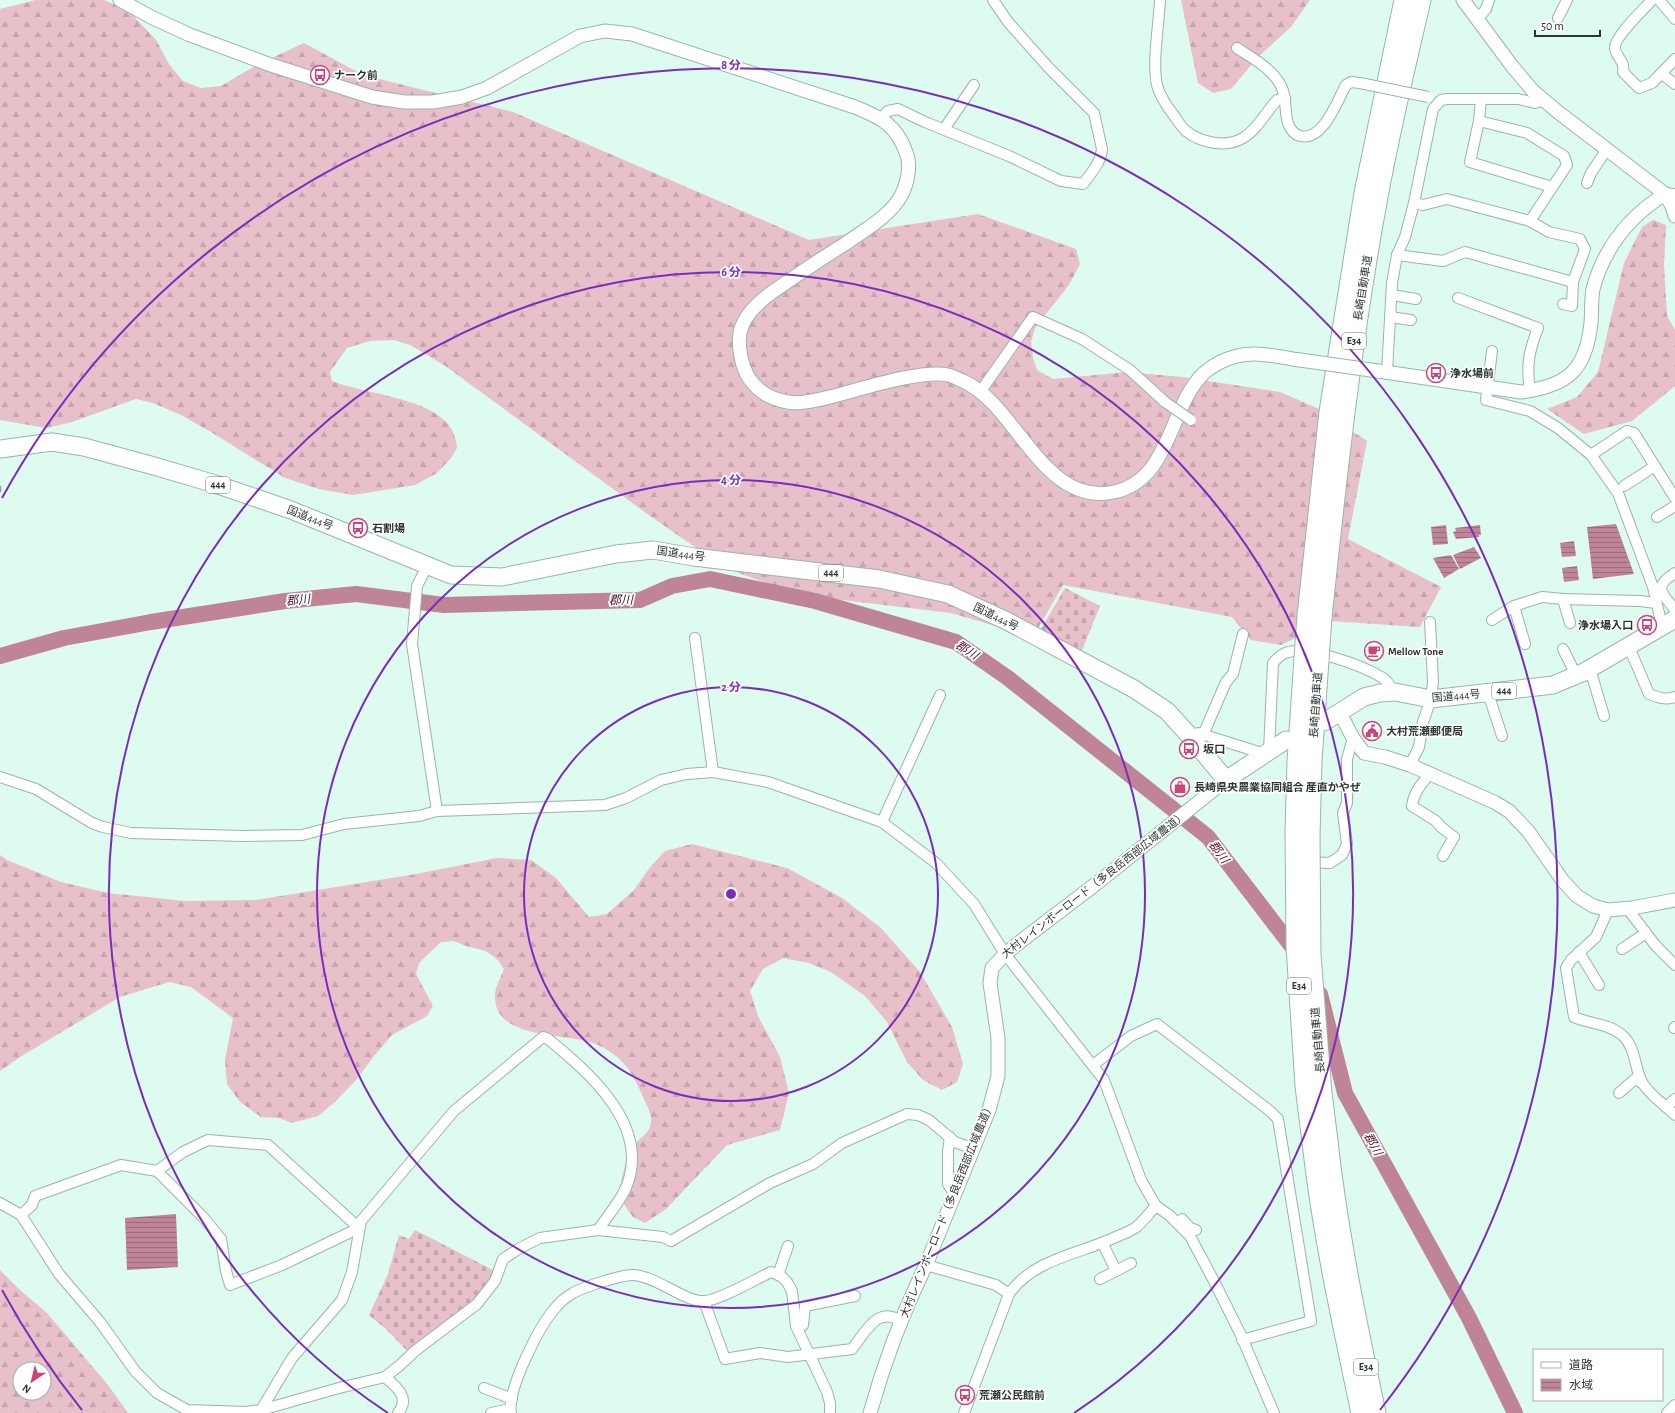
<svg xmlns="http://www.w3.org/2000/svg" width="1675" height="1413" font-family="'Alegreya Sans','Noto Sans JP',sans-serif">
<defs>
<pattern id="forest-firs" width="22" height="20" patternUnits="userSpaceOnUse"><rect width="22" height="20" fill="#e7c0ca"/><path d="M5 1l3.5 6h-7zM16 11l3.5 6h-7z" fill="#c6a6ae"/></pattern>
<pattern id="cemetery-stones" width="16" height="16" patternUnits="userSpaceOnUse"><rect width="16" height="16" fill="#e7c0ca"/><path d="M2 7V4a2 2 0 0 1 4 0v3zM10 15v-3a2 2 0 0 1 4 0v3z" fill="#c6a6ae"/></pattern>
<pattern id="water-rules" width="6" height="5" patternUnits="userSpaceOnUse"><rect width="6" height="5" fill="#bf8495"/><path d="M0 2.5h6" fill="none" stroke="#9b6d7a"/></pattern>
</defs>
<rect width="100%" height="100%" fill="#defbf0"/>
<!-- forest -->
<g fill="url(#forest-firs)" fill-rule="evenodd">
<path d="M36,0H104L129,11L156,40L169,64L177,74L183,81L201,88L221,86L255,66L304,43L363,75L513,112L809,240L978,214L1076,249L1080,264L1069,285L1035,328L1031,342L1033,358L1037,370L1053,379L1127,372L1182,377L1280,392L1319,409L1367,441L1348,539L1441,587L1420,627L1330,621L1281,645L1251,640L1232,617L1063,585L1033,637L951,613L825,598L769,584L725,568L646,513L444,365L410,345L394,340L370,341L347,348L330,372L332,381C363,394 436,398 452,430C455,435 456,442 457,448L451,458L437,473L415,485L353,495L319,489L285,478L211,432L181,415L153,403L136,399L72,422L46,428L0,420V9Z"/>
<polygon points="1181,0 1310,0 1291,27 1259,56 1231,89 1213,93 1198,83"/>
<polygon points="1653,220 1666,225 1664,265 1667,316 1675,330 1675,386 1632,421 1584,434 1547,409 1577,397 1598,372 1624,263 1642,227"/>
<path d="M692,844L787,868L842,898L881,928L920,972L952,1027L963,1064L957,1082L942,1090L923,1080L907,1062L887,1022L865,996L831,972L809,963L783,958L763,969L750,991L758,1016L780,1057L789,1093L780,1130L727,1145L666,1209L645,1223L633,1217L619,1197C621,1181 624,1163 632,1148C638,1137 652,1135 651,1118C650,1109 643,1098 640,1090C630,1069 622,1057 600,1046C573,1031 497,1043 495,998C494,989 501,977 504,969L498,960L486,951L466,946L454,941L441,942L419,963L416,974L433,1006L427,1016L392,1035L374,1056L356,1080L336,1101L318,1116L292,1123L279,1118L261,1117L240,1102L227,1084L225,1060L233,1018L191,987L169,982L120,997L20,1057L0,1071V855L7,860L61,882L108,893L185,901L256,900L416,874L497,858L531,860L556,878L589,917L607,914L633,891L651,866L665,851Z"/>
<path d="M0,1270L20,1290L47,1313L108,1385L128,1413H0ZM20,1369H44V1393H20Z"/>
</g>
<!-- cemetery -->
<g fill="url(#cemetery-stones)">
<polygon points="1065,588 1100,606 1081,653 1041,629"/>
<polygon points="415,1230 493,1270 488,1285 475,1302 408,1352 387,1330 369,1315 388,1274 399,1235 409,1239"/>
</g>
<!-- water -->
<g fill="url(#water-rules)">
<polygon points="1616,524 1634,574 1593,579 1587,527"/>
<polygon points="1446,525 1448,544 1433,545 1431,527"/>
<polygon points="1480,525 1481,535 1479,535 1479,537 1456,539 1453,532 1456,531 1455,528"/>
<polygon points="1574,541 1576,556 1562,557 1560,543"/>
<polygon points="1474,547 1481,558 1460,569 1453,555"/>
<polygon points="1451,555 1459,569 1444,578 1433,558"/>
<polygon points="1577,566 1579,580 1564,582 1562,568"/>
<polygon points="176,1214 178,1267 127,1270 125,1218"/>
</g>
<g fill="none" stroke-linecap="round" stroke-linejoin="round">
<!-- stream -->
<polyline stroke="#bf8495" stroke-width="2.5" points="0,487 0,491"/>
<!-- river -->
<g stroke="#bf8495" stroke-width="16">
<polyline points="0,656 64,638 151,622 285,601 356,594 444,605 640,600 672,586 710,579 815,601 956,642 1008,678 1208,837 1300,957"/>
<polyline points="1320,994 1345,1093 1469,1318 1515,1413"/>
</g>
<defs>
<g id="minor">
<path d="M1160,0C1159,23 1152,63 1157,85C1159,94 1164,101 1169,109C1175,116 1179,125 1186,131C1201,143 1226,148 1243,138C1257,130 1266,112 1277,100L1285,98"/>
<path d="M1652,0C1644,9 1613,38 1615,49C1617,59 1625,60 1623,72L1639,88L1652,83L1675,59"/>
<polyline points="1659,0 1675,19"/>
<polyline points="1558,18 1567,0"/>
<polyline points="1477,20 1486,9 1489,0"/>
<path d="M1237,48C1252,58 1271,68 1280,84C1287,95 1284,110 1288,123C1290,129 1293,134 1300,136C1323,142 1337,101 1346,85L1351,82L1360,83"/>
<polyline points="1662,74 1675,84"/>
<polyline points="1481,99 1479,121 1527,133 1564,156 1567,165 1530,221"/>
<path d="M881,118L888,111L898,109L925,122L1009,156L1061,181L1083,184C1091,173 1101,163 1102,149L1094,113L1049,68L1008,22L993,0"/>
<polyline points="1479,121 1470,162 1552,187"/>
<polyline points="944,129 974,85"/>
<polyline points="1587,183 1591,173 1607,149"/>
<polyline points="1397,255 1443,261 1465,252 1573,282 1585,249 1580,239 1549,232 1530,221 1447,199 1423,205 1414,203"/>
<polyline points="1392,295 1416,299"/>
<path d="M1458,298L1538,328C1529,351 1526,366 1530,391"/>
<polyline points="1563,304 1572,306 1573,282"/>
<polyline points="1390,317 1411,320"/>
<polyline points="1492,351 1486,400 1530,411 1558,428 1591,455 1618,493 1653,587 1662,626"/>
<polyline points="1387,372 1392,283 1397,255 1405,237 1414,203 1433,109 1441,100 1447,99 1518,99 1535,103 1545,100"/>
<polyline points="980,392 1033,317 1082,339 1130,370 1165,402"/>
<polyline points="1591,455 1627,431 1634,433 1675,498"/>
<polyline points="1624,486 1655,466"/>
<polyline points="1657,517 1675,506"/>
<polyline points="427,566 417,586 412,644 437,811"/>
<path d="M1675,573C1651,588 1663,593 1675,610"/>
<polyline points="1563,599 1640,601 1656,603"/>
<polyline points="1514,606 1525,644"/>
<polyline points="1492,620 1514,606 1542,597 1563,599 1570,623"/>
<polyline points="695,638 713,772"/>
<path d="M1629,647L1649,694C1659,698 1665,700 1675,697"/>
<polyline points="1563,649 1576,675"/>
<polyline points="1590,669 1604,716"/>
<polyline points="1488,693 1502,736"/>
<polyline points="1198,733 1265,754"/>
<polyline points="1203,735 1226,682 1233,674 1243,634"/>
<path d="M1269,751L1273,663C1277,658 1281,654 1288,652C1311,647 1362,665 1383,678C1388,681 1391,688 1395,692"/>
<polyline points="1410,765 1419,747 1423,722 1431,699 1433,682 1430,622"/>
<path d="M1430,774C1421,784 1414,792 1412,806L1436,821L1441,827L1454,837L1443,856"/>
<polyline points="0,777 36,789 92,823 103,827 131,833 244,836 302,835 344,824 419,816 437,811 605,805 626,798 661,780 687,774 713,772 768,782 882,822 936,863 974,904 1005,954 1104,1080 1141,1180 1156,1206 1169,1215 1190,1236 1215,1283 1240,1333 1274,1413"/>
<polyline points="882,822 940,695"/>
<polyline points="1307,862 1330,863 1342,855 1347,844 1343,813 1347,803 1347,759 1353,738"/>
<polyline points="1627,908 1656,946 1675,965"/>
<path d="M1608,910L1596,937L1571,960L1566,968L1574,1017C1589,1024 1608,1023 1622,1035C1636,1047 1634,1067 1642,1082C1649,1095 1665,1105 1675,1115"/>
<polyline points="1622,949 1646,933"/>
<polyline points="1579,952 1599,985"/>
<polyline points="1674,1028 1675,1027"/>
<polyline points="1093,1065 1131,1036 1157,1024 1270,1111 1278,1119 1311,1321 1242,1340"/>
<polyline points="1619,1093 1635,1079 1642,1083"/>
<polyline points="1666,1107 1675,1099"/>
<polyline points="950,1137 948,1151 948,1184 955,1195"/>
<polyline points="157,1171 183,1152 208,1140 268,1145 359,1228"/>
<polyline points="0,1203 21,1215 59,1274 100,1322 135,1371 157,1393 187,1410 246,1412 261,1410 339,1388 385,1377 399,1366 415,1351 477,1304 495,1281 503,1259 520,1248 540,1238 598,1230 663,1237 671,1241 770,1183 813,1164 842,1143 907,1114 918,1115 929,1120 955,1142 974,1149"/>
<polyline points="21,1215 32,1205 35,1196 121,1165 157,1171 203,1217 221,1239 226,1271 230,1285 282,1265 359,1228"/>
<polyline points="1182,1219 1190,1228 1196,1230"/>
<polyline points="926,1265 996,1285 1009,1294"/>
<polyline points="1116,1271 1131,1263"/>
<polyline points="778,1275 788,1246"/>
<polyline points="1100,1279 1116,1271 1103,1244"/>
<path d="M704,1301L725,1359L760,1353L788,1357L852,1349C865,1333 878,1304 902,1322"/>
<polyline points="796,1326 803,1325 805,1306 855,1296"/>
<path d="M385,1377C396,1386 411,1398 398,1413"/>
<polyline points="484,1388 512,1399"/>
<path d="M261,1410L292,1358L342,1300L352,1272L361,1221L454,1111L543,1037L548,1039C591,1074 653,1128 625,1190C618,1204 607,1217 598,1230"/>
<polyline points="491,1413 510,1409"/>
<path d="M511,1413C507,1389 540,1324 557,1306C561,1301 568,1296 573,1293C584,1287 623,1274 634,1275C658,1277 686,1303 705,1301C720,1300 756,1279 771,1272L780,1275L787,1282L792,1291L796,1326L827,1392L830,1403V1413"/>
<path d="M964,1413L1009,1294C1034,1258 1081,1254 1118,1236C1124,1234 1130,1231 1135,1228C1143,1222 1149,1213 1156,1206"/>
<polyline points="1667,1413 1675,1405"/>
</g>
<g id="tertiary">
<path d="M120,0L153,18L190,35L271,65L372,97L404,102H433L462,97L487,88L580,36L605,31L632,34L855,107C882,118 897,125 907,155C911,167 907,185 901,196C889,217 864,230 845,244C825,256 806,269 787,282C771,293 750,306 742,326C738,336 739,347 741,357C744,373 753,387 767,395C791,408 809,402 834,396C861,389 923,369 948,375C953,376 958,379 963,381C1017,405 1043,507 1114,492C1171,480 1169,406 1204,373C1213,365 1225,359 1237,356C1257,351 1280,357 1300,360"/>
<polyline points="1463,0 1512,66 1533,91 1558,112 1665,194 1672,206 1675,216"/>
<path d="M1378,371L1521,392C1568,386 1586,370 1591,323C1592,312 1591,300 1593,289C1604,248 1630,216 1665,194L1675,196"/>
<polyline points="1340,713 1353,738 1364,753 1385,757 1410,765 1494,802 1509,811 1528,831 1563,881 1577,896 1593,906 1608,910 1632,908 1675,900"/>
<path d="M870,1413C884,1363 903,1312 926,1265L989,1110L998,1076V1038L990,983L992,968L1005,954L1025,938L1101,880L1226,780"/>
</g>
<g id="trunk">
<polyline points="0,449 52,442 84,447 154,466 215,484 291,510 451,575 502,577 616,554 653,550 694,557 879,579 948,594 1007,621 1134,689 1167,711 1187,733 1226,780 1286,740"/>
<polyline points="1324,722 1364,697 1380,693 1395,692 1431,699 1553,685 1584,672 1675,619"/>
</g>
<g id="motorway">
<polyline points="1307,616 1329,412 1364,193 1404,0"/>
<path d="M1322,617C1337,476 1352,336 1378,197C1390,131 1406,65 1421,0"/>
<polyline points="1295,831 1297,761 1304,658"/>
<polyline points="1310,836 1312,761 1319,660"/>
<path d="M1328,1141C1338,1232 1357,1323 1376,1413"/>
<path d="M1312,1142C1322,1233 1342,1323 1361,1413"/>
</g>
</defs>
<!-- minor casing -->
<use href="#minor" stroke="#99b5ab" stroke-width="12"/>
<!-- tertiary casing -->
<use href="#tertiary" stroke="#99b5ab" stroke-width="15"/>
<!-- trunk casing -->
<use href="#trunk" stroke="#99b5ab" stroke-width="19"/>
<!-- motorway casing -->
<use href="#motorway" stroke="#99b5ab" stroke-width="21"/>
<!-- minor -->
<use href="#minor" stroke="#fff" stroke-width="10"/>
<!-- tertiary -->
<use href="#tertiary" stroke="#fff" stroke-width="13"/>
<!-- trunk -->
<use href="#trunk" stroke="#fff" stroke-width="17"/>
<!-- motorway -->
<use href="#motorway" stroke="#fff" stroke-width="19"/>
<defs>
<g id="minor-bridge">
<polyline points="1360,83 1428,97"/>
<polyline points="1165,402 1191,420"/>
</g>
<polyline id="tertiary-bridge" points="1300,360 1378,371"/>
<g id="motorway-bridge">
<polyline points="1304,658 1307,616"/>
<polyline points="1319,660 1322,617"/>
<polyline points="1295,831 1296,946 1305,1086 1312,1142"/>
<polyline points="1310,836 1311,955 1322,1093 1328,1141"/>
</g>
</defs>
<!-- minor-bridge casing -->
<use href="#minor-bridge" stroke="#99b5ab" stroke-width="12" stroke-linecap="butt"/>
<!-- tertiary-bridge casing -->
<use href="#tertiary-bridge" stroke="#99b5ab" stroke-width="15" stroke-linecap="butt"/>
<!-- motorway-bridge casing -->
<use href="#motorway-bridge" stroke="#99b5ab" stroke-width="21" stroke-linecap="butt"/>
<!-- minor-bridge -->
<use href="#minor-bridge" stroke="#fff" stroke-width="10"/>
<!-- tertiary-bridge -->
<use href="#tertiary-bridge" stroke="#fff" stroke-width="13"/>
<!-- motorway-bridge -->
<use href="#motorway-bridge" stroke="#fff" stroke-width="19"/>
</g>
<!-- distance rings -->
<g fill="none" stroke="#7b2cbf" stroke-width="2">
<circle cx="731" cy="894" r="207"/>
<circle cx="731" cy="894" r="414"/>
<path d="M388 1413A622 622 0 1 1 1074 1413"/>
<path d="M82 1410A829 829 0 0 1 2 1290M2 498A829 829 0 1 1 1380 1410"/>
</g>
<!-- icons -->
<defs>
<symbol id="bus-ring" viewBox="-11 -11 22 22"><circle r="9.5" fill="#fff" stroke="#cf4478" stroke-width="1.5"/><path d="M-5-6H5V4H4V6H2V4H-2V6H-4V4H-5ZM-3.5-4V0h7V-4ZM-3.5 1.2v1.5H-2V1.2ZM2 1.2v1.5H3.5V1.2Z" fill="#cf4478"/></symbol>
<symbol id="cafe-ring" viewBox="-11 -11 22 22"><circle r="9.5" fill="#fff" stroke="#cf4478" stroke-width="1.5"/><path d="M-5.5-4.5H6V0H3Q3 3.5 0 3.5H-2.5Q-5.5 3.5-5.5 0ZM3-3.2v2h1.7v-2ZM-6 4.5H4V6H-6Z" fill="#cf4478"/></symbol>
<symbol id="civic-ring" viewBox="-11 -11 22 22"><circle r="9.5" fill="#fff" stroke="#cf4478" stroke-width="1.5"/><path d="M-.6-6.5H3V-4.5H.6V-3L4-1V1h2V6H-6V1h2V-1L-.6-3ZM-1.2 2.5V6h2.4V2.5Z" fill="#cf4478"/></symbol>
<symbol id="shop-ring" viewBox="-11 -11 22 22"><circle r="9.5" fill="#fff" stroke="#cf4478" stroke-width="1.5"/><path d="M-5-2.5h2.3a2.7 3.5 0 0 1 5.4 0H5L5.5 6h-11ZM-1.5-2.5h3a1.5 2.3 0 0 0-3 0Z" fill="#cf4478"/></symbol>
</defs>
<g fill-rule="evenodd">
<use href="#bus-ring" x="309" y="64" width="22" height="22"/>
<use href="#bus-ring" x="1425" y="362" width="22" height="22"/>
<use href="#bus-ring" x="347" y="517" width="22" height="22"/>
<use href="#bus-ring" x="1636" y="614" width="22" height="22"/>
<use href="#cafe-ring" x="1363" y="640" width="22" height="22"/>
<use href="#civic-ring" x="1361" y="720" width="22" height="22"/>
<use href="#bus-ring" x="1178" y="738" width="22" height="22"/>
<use href="#shop-ring" x="1169" y="776" width="22" height="22"/>
<use href="#bus-ring" x="954" y="1384" width="22" height="22"/>
</g>
<g text-anchor="middle" dominant-baseline="central" stroke-width="3.5" stroke-linejoin="round" paint-order="stroke">
<!-- shield labels -->
<g fill="#fff" stroke="#6b7270" stroke-width="1">
<rect x="1342" y="333" width="24" height="16" rx="3"/>
<rect x="206" y="477" width="24" height="16" rx="3"/>
<rect x="819" y="565" width="24" height="16" rx="3"/>
<rect x="1492" y="683" width="24" height="16" rx="3"/>
<rect x="1287" y="978" width="24" height="16" rx="3"/>
<rect x="1354" y="1359" width="24" height="16" rx="3"/>
</g>
<g font-size="10" font-weight="bold" fill="#2b3632">
<text x="1354" y="341">E34</text>
<text x="218" y="485">444</text>
<text x="831" y="573">444</text>
<text x="1504" y="691">444</text>
<text x="1299" y="986">E34</text>
<text x="1366" y="1367">E34</text>
</g>
<!-- poi labels -->
<g font-size="11" font-weight="bold" fill="#2b3632" stroke="#fff" text-anchor="start">
<text x="334" y="75">ナーク前</text>
<text x="1450" y="373">浄水場前</text>
<text x="372" y="528">石割場</text>
<text x="1633" y="625" text-anchor="end">浄水場入口</text>
<text x="1388" y="651">Mellow Tone</text>
<text x="1386" y="731">大村荒瀬郵便局</text>
<text x="1203" y="749">坂口</text>
<text x="1194" y="787">長崎県央農業協同組合 産直かやぜ</text>
<text x="979" y="1395">荒瀬公民館前</text>
</g>
<!-- street labels -->
<g font-size="11" fill="#2b3632" stroke="#fff">
<text transform="translate(1363 288) rotate(-81)">長崎自動車道</text>
<text transform="translate(310 518) rotate(21)">国道444号</text>
<text transform="translate(681 554) rotate(8)">国道444号</text>
<text transform="translate(996 617) rotate(26)">国道444号</text>
<text transform="translate(1456 696) rotate(-5)">国道444号</text>
<text transform="translate(1316 705) rotate(-86)">長崎自動車道</text>
<text transform="translate(1094 885) rotate(-38)">大村レインボーロード（多良岳西部広域農道）</text>
<text transform="translate(1318 1040) rotate(-95)">長崎自動車道</text>
<text transform="translate(947 1210) rotate(-68)">大村レインボーロード（多良岳西部広域農道）</text>
</g>
<!-- water labels -->
<g font-size="12" font-style="italic" fill="#510928" stroke="#fff">
<text transform="translate(298 600) rotate(-6)">郡川</text>
<text transform="translate(621 600) rotate(-1)">郡川</text>
<text transform="translate(967 650) rotate(32)">郡川</text>
<text transform="translate(1219 852) rotate(53)">郡川</text>
<text transform="translate(1373 1144) rotate(61)">郡川</text>
</g>
</g>
<circle cx="731" cy="894" r="6" fill="#7b2cbf" stroke="#fff" stroke-width="2"/>
<g font-size="12" text-anchor="middle" font-weight="bold" fill="#7b2cbf" stroke="#fff" stroke-width="3.5" stroke-linejoin="round" paint-order="stroke">
<text x="731" y="69">8 分</text>
<text x="731" y="276">6 分</text>
<text x="731" y="484">4 分</text>
<text x="731" y="691">2 分</text>
</g>
<!-- legend -->
<rect x="1533" y="1349" width="130" height="52" fill="#ffffff" stroke="#aaafad"/>
<rect x="1541" y="1362" width="20" height="6" fill="#ffffff" stroke="#aaafad"/>
<text x="1569" y="1369" font-size="12" fill="#2b3632">道路</text>
<rect x="1541" y="1379" width="20" height="12" fill="url(#water-rules)" stroke="#aaafad"/>
<text x="1569" y="1389" font-size="12" fill="#2b3632">水域</text>
<!-- north arrow -->
<g transform="translate(32 1381) rotate(215)"><circle r="19" fill="#ffffff" stroke="#aaafad"/>
<path d="M0-3L7 15L0 10L-7 15Z" fill="#cf4478"/>
<text y="-6" font-size="11" font-weight="bold" text-anchor="middle" fill="#2b3632">N</text>
</g>
<!-- scale -->
<path d="M1535 30v6h65v-6" fill="none" stroke="#2b3632" stroke-width="2"/>
<text x="1541" y="30" font-size="12" fill="#2b3632" stroke="#ffffff" stroke-width="3" paint-order="stroke">50 m</text>
</svg>
